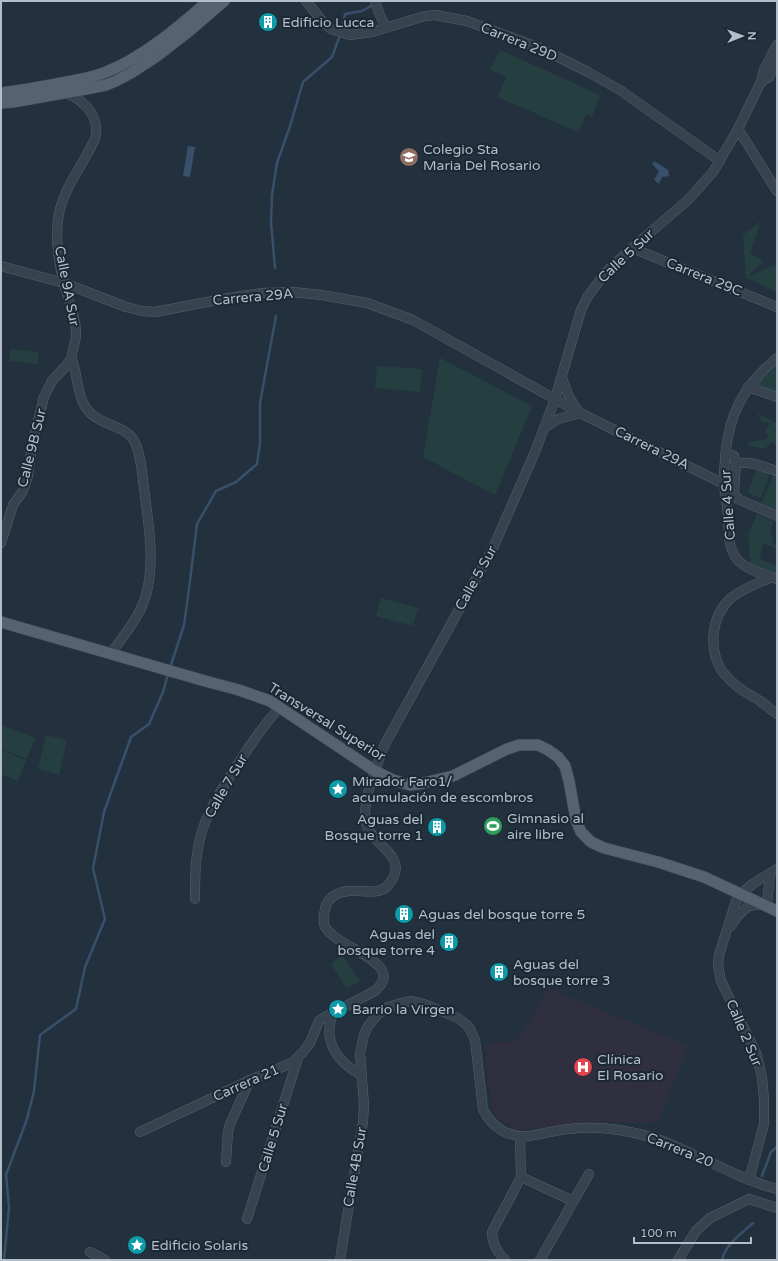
<svg xmlns="http://www.w3.org/2000/svg" width="778" height="1261" font-family="'Varela Round',sans-serif">
<rect width="100%" height="100%" fill="#23313f"/>
<!-- medical -->
<polygon fill="#302f3f" points="548,988 688,1046 658,1122 589,1123 521,1130 513,1128 494,1115 490,1096 485,1043 517,1041 529,1023"/>
<!-- green -->
<g fill="#253f40">
<polygon points="500,50 600,95 592,117 586,114 578,132 498,97 506,77 490,69"/>
<polygon points="761,221 750,253 763,261 748,277 774,265 777,267 777,292 747,278 746,279 743,235"/>
<polygon points="11,349 39,352 38,364 9,361"/>
<polygon points="440,358 532,406 495,495 423,457"/>
<polygon points="377,366 422,369 420,392 375,388"/>
<polygon points="777,366 777,393 754,386"/>
<polygon points="757,413 777,423 777,445 772,442 764,449 748,445 748,442 768,439 768,436 765,430 771,423 762,422"/>
<polygon points="757,468 770,473 761,498 748,493"/>
<polygon points="773,475 777,475 777,512 761,504"/>
<polygon points="757,514 773,521 770,535 774,537 771,542 777,545 777,549 763,543 760,559 777,566 777,575 750,563 749,533"/>
<polygon points="381,598 418,608 413,626 376,616"/>
<polygon points="1,725 35,738 27,759 1,749"/>
<polygon points="46,735 67,740 59,775 38,769"/>
<polygon points="1,750 26,760 18,781 1,774"/>
<polygon points="342,955 360,981 347,989 331,964"/>
</g>
<!-- water -->
<g fill="#385069">
<polygon points="188,146 195,147 190,177 183,176"/>
<polygon points="654,161 668,170 669,176 662,177 659,184 654,180 659,171 652,164"/>
</g>
<g fill="none" stroke-linecap="round" stroke-linejoin="round">
<!-- stream -->
<g stroke="#385069" stroke-width="2.5">
<polyline points="343,25 345,14 362,11 371,6"/>
<polyline points="275,268 271,222 272,195 277,163 290,126 303,82 332,57 339,38"/>
<polyline points="170,668 184,625 189,589 197,524 216,491 236,482 257,464 260,443 260,403 276,316"/>
<polyline points="762,1176 771,1152 777,1147"/>
<polyline points="4,1260 9,1207 6,1175 27,1119 34,1091 40,1035 76,1009 85,967 105,919 93,868 104,812 131,737 149,724 163,692 168,674"/>
<path d="M722,1260C725,1245 742,1233 753,1223"/>
</g>
<defs>
<g id="minor">
<polyline points="306,1 323,22 331,29 350,35 372,32 425,16 435,15 467,21 540,48 588,72 620,90 720,161"/>
<polyline points="375,1 379,13 386,28"/>
<polyline points="761,82 769,77 777,60"/>
<path d="M66,93C84,100 101,117 95,139C92,146 88,152 85,158C75,175 65,191 60,209C54,233 58,260 64,284C68,299 75,314 76,330C76,334 76,338 75,342C74,347 71,353 72,358C72,361 74,366 75,370C77,380 78,390 82,400C91,426 121,422 133,439C141,451 142,474 144,488C148,522 155,557 147,591C142,614 125,634 111,653"/>
<polyline points="738,129 777,191"/>
<polyline points="632,248 777,307"/>
<polyline points="1,266 64,283 126,307 142,311 155,312 223,299 262,293 293,292 322,295 367,303 413,320 580,413 724,484"/>
<path d="M777,358C743,386 729,414 725,457C725,466 723,476 724,485C725,495 727,505 728,515C729,529 727,547 737,559C744,569 766,575 777,579"/>
<polyline points="562,378 569,397 578,411"/>
<polyline points="748,387 777,397"/>
<polyline points="545,427 558,419 580,413"/>
<polyline points="726,453 734,456 736,464 734,492 735,495 738,499 777,516"/>
<path d="M736,464C750,460 763,467 777,471"/>
<polyline points="1,543 13,505 23,491 28,476 32,445 44,397 52,381 65,367 72,357"/>
<path d="M772,577C758,583 743,588 731,598C711,616 708,648 722,671C725,675 729,679 732,682C740,690 751,695 760,701C766,705 771,710 777,714"/>
<path d="M195,899C195,877 195,856 201,835C207,812 220,791 233,772C247,749 262,727 280,707"/>
<polyline points="767,906 770,873"/>
<polyline points="731,926 737,917 748,906 762,904"/>
<path d="M333,1013C322,1040 337,1062 361,1075"/>
<path d="M140,1132L250,1080L292,1063L303,1052L310,1043L319,1021L325,1017L375,991C409,961 331,948 324,924C323,920 324,914 325,909C326,903 330,898 335,895C352,885 373,897 385,888C389,885 392,880 394,876C404,854 370,843 366,823C361,802 377,765 385,744L493,548L535,452L555,399L581,310L588,296L606,272L632,248L688,200L713,172L738,129L756,92L761,82L764,70L777,45"/>
<polyline points="226,1162 228,1132 230,1124 250,1080"/>
<polyline points="521,1177 573,1201"/>
<path d="M749,1180L764,1124V1099L762,1077L756,1053L721,981L718,966L719,955L736,901C746,886 762,878 777,869"/>
<polyline points="247,1219 298,1058"/>
<polyline points="90,1252 105,1260"/>
<path d="M340,1260L346,1223L363,1122L364,1105L360,1053L364,1035L368,1026L379,1013L388,1007L405,1002L412,1001L427,1005L458,1018L469,1027L475,1040L483,1109C492,1128 509,1138 530,1136C543,1134 556,1130 569,1129C601,1125 637,1131 668,1143C704,1158 739,1179 777,1189"/>
<path d="M505,1260C497,1252 492,1243 492,1232L521,1177L520,1137"/>
<polyline points="540,1260 589,1174"/>
<polyline points="678,1260 696,1231 710,1218 749,1199 777,1208"/>
</g>
<g id="major">
<path d="M1,93C21,91 41,87 61,83C76,80 92,78 106,72C142,58 179,27 208,1"/>
<polyline points="1,103 13,102 86,89 106,85 116,81 131,73 157,56 188,32 224,1"/>
<polyline points="1,622 205,681 239,690 270,701 375,771 393,780 410,785 419,784 453,776 507,749 519,745 538,745 548,750 558,757 565,766 569,781 576,820 581,832 591,842 604,848 658,862 704,877 777,911"/>
</g>
</defs>
<!-- minor casing -->
<use href="#minor" stroke="#55616d" stroke-width="10"/>
<!-- major casing -->
<use href="#major" stroke="#404c58" stroke-width="12"/>
<!-- minor -->
<use href="#minor" stroke="#37434f" stroke-width="9"/>
<!-- major -->
<use href="#major" stroke="#55626f" stroke-width="11"/>
</g>
<!-- icons -->
<defs>
<symbol id="building-disc" viewBox="-11 -11 22 22"><circle r="9.5" fill="#0f9aa8" stroke="#1c2834"/><path d="M-4-6H4V6H1V3H-1V6H-4ZM-2.5-4.3h1.7v1.8h-1.7ZM.8-4.3h1.7v1.8H.8ZM-2.5-1h1.7V.8h-1.7ZM.8-1h1.7V.8H.8Z" fill="#fff"/></symbol>
<symbol id="school-disc" viewBox="-11 -11 22 22"><circle r="9.5" fill="#8d6e63" stroke="#1c2834"/><path d="M0-5L7-2L0 1L-7-2ZM-4 1L0 2.5L4 1V4Q0 6-4 4Z" fill="#fff"/></symbol>
<symbol id="sight-disc" viewBox="-11 -11 22 22"><circle r="9.5" fill="#0f9aa8" stroke="#1c2834"/><path d="M0-6L1.8-2.2L6-1.7L2.9 1.2L3.7 5.4L0 3.3L-3.7 5.4L-2.9 1.2L-6-1.7L-1.8-2.2Z" fill="#fff"/></symbol>
<symbol id="stadium-disc" viewBox="-11 -11 22 22"><circle r="9.5" fill="#2e9e5b" stroke="#1c2834"/><path d="M0-5a6.5 5 0 1 0 0 10a6.5 5 0 1 0 0-10ZM-3.5-1.8h7v3.6h-7Z" fill="#fff"/></symbol>
<symbol id="hospital-disc" viewBox="-11 -11 22 22"><circle r="9.5" fill="#e0444e" stroke="#1c2834"/><path d="M-5-5h3v3.5h4V-5h3V5h-3V1.5h-4V5h-3Z" fill="#fff"/></symbol>
</defs>
<g fill-rule="evenodd">
<use href="#building-disc" x="257" y="11" width="22" height="22"/>
<use href="#school-disc" x="398" y="146" width="22" height="22"/>
<use href="#sight-disc" x="327" y="778" width="22" height="22"/>
<use href="#stadium-disc" x="482" y="815" width="22" height="22"/>
<use href="#building-disc" x="426" y="816" width="22" height="22"/>
<use href="#building-disc" x="393" y="903" width="22" height="22"/>
<use href="#building-disc" x="438" y="931" width="22" height="22"/>
<use href="#building-disc" x="488" y="961" width="22" height="22"/>
<use href="#sight-disc" x="327" y="998" width="22" height="22"/>
<use href="#hospital-disc" x="572" y="1056" width="22" height="22"/>
<use href="#sight-disc" x="126" y="1234" width="22" height="22"/>
</g>
<g text-anchor="middle" dominant-baseline="central" stroke-width="4" stroke-linejoin="round" paint-order="stroke">
<!-- poi labels -->
<g font-size="14" fill="#b3beca" stroke="#1c2834" text-anchor="start">
<text x="282" y="22">Edificio Lucca</text>
<text x="423" y="149">Colegio Sta<tspan x="423" dy="16">Maria Del Rosario</tspan></text>
<text x="352" y="781">Mirador Faro1/<tspan x="352" dy="16">acumulación de escombros</tspan></text>
<text x="507" y="818">Gimnasio al<tspan x="507" dy="16">aire libre</tspan></text>
<text x="423" y="819" text-anchor="end">Aguas del<tspan x="423" dy="16">Bosque torre 1</tspan></text>
<text x="418" y="914">Aguas del bosque torre 5</text>
<text x="435" y="934" text-anchor="end">Aguas del<tspan x="435" dy="16">bosque torre 4</tspan></text>
<text x="513" y="964">Aguas del<tspan x="513" dy="16">bosque torre 3</tspan></text>
<text x="352" y="1009">Barrio la Virgen</text>
<text x="597" y="1059">Clínica<tspan x="597" dy="16">El Rosario</tspan></text>
<text x="151" y="1245">Edificio Solaris</text>
</g>
<!-- street labels -->
<g font-size="14" fill="#b3beca" stroke="#1c2834">
<text transform="translate(519 42) rotate(22)">Carrera 29D</text>
<text transform="translate(626 256) rotate(-43)">Calle 5 Sur</text>
<text transform="translate(704 277) rotate(22)">Carrera 29C</text>
<text transform="translate(67 286) rotate(79)">Calle 9A Sur</text>
<text transform="translate(253 297) rotate(-5)">Carrera 29A</text>
<text transform="translate(32 448) rotate(-76)">Calle 9B Sur</text>
<text transform="translate(652 448) rotate(26)">Carrera 29A</text>
<text transform="translate(728 505) rotate(-94)">Calle 4 Sur</text>
<text transform="translate(476 578) rotate(-61)">Calle 5 Sur</text>
<text transform="translate(327 722) rotate(32)">Transversal Superior</text>
<text transform="translate(226 786) rotate(-60)">Calle 7 Sur</text>
<text transform="translate(744 1033) rotate(67)">Calle 2 Sur</text>
<text transform="translate(246 1083) rotate(-24)">Carrera 21</text>
<text transform="translate(273 1138) rotate(-73)">Calle 5 Sur</text>
<text transform="translate(680 1150) rotate(22)">Carrera 20</text>
<text transform="translate(355 1167) rotate(-80)">Calle 4B Sur</text>
</g>
</g>
<!-- border -->
<rect width="778" height="1261" fill="none" stroke="#b3beca" stroke-width="4"/>
<!-- north arrow -->
<g transform="translate(742 36) rotate(89)" stroke="#1c2834" stroke-width="3" paint-order="stroke">
<path d="M0-3L7 15L0 10L-7 15Z" fill="#b3beca"/>
<text y="-6" font-size="11" font-weight="bold" text-anchor="middle" fill="#b3beca">N</text>
</g>
<!-- scale -->
<path d="M634 1237v6h117v-6" fill="none" stroke="#b3beca" stroke-width="2"/>
<text x="640" y="1237" font-size="12" fill="#b3beca" stroke="#1c2834" stroke-width="3" paint-order="stroke">100 m</text>
</svg>
